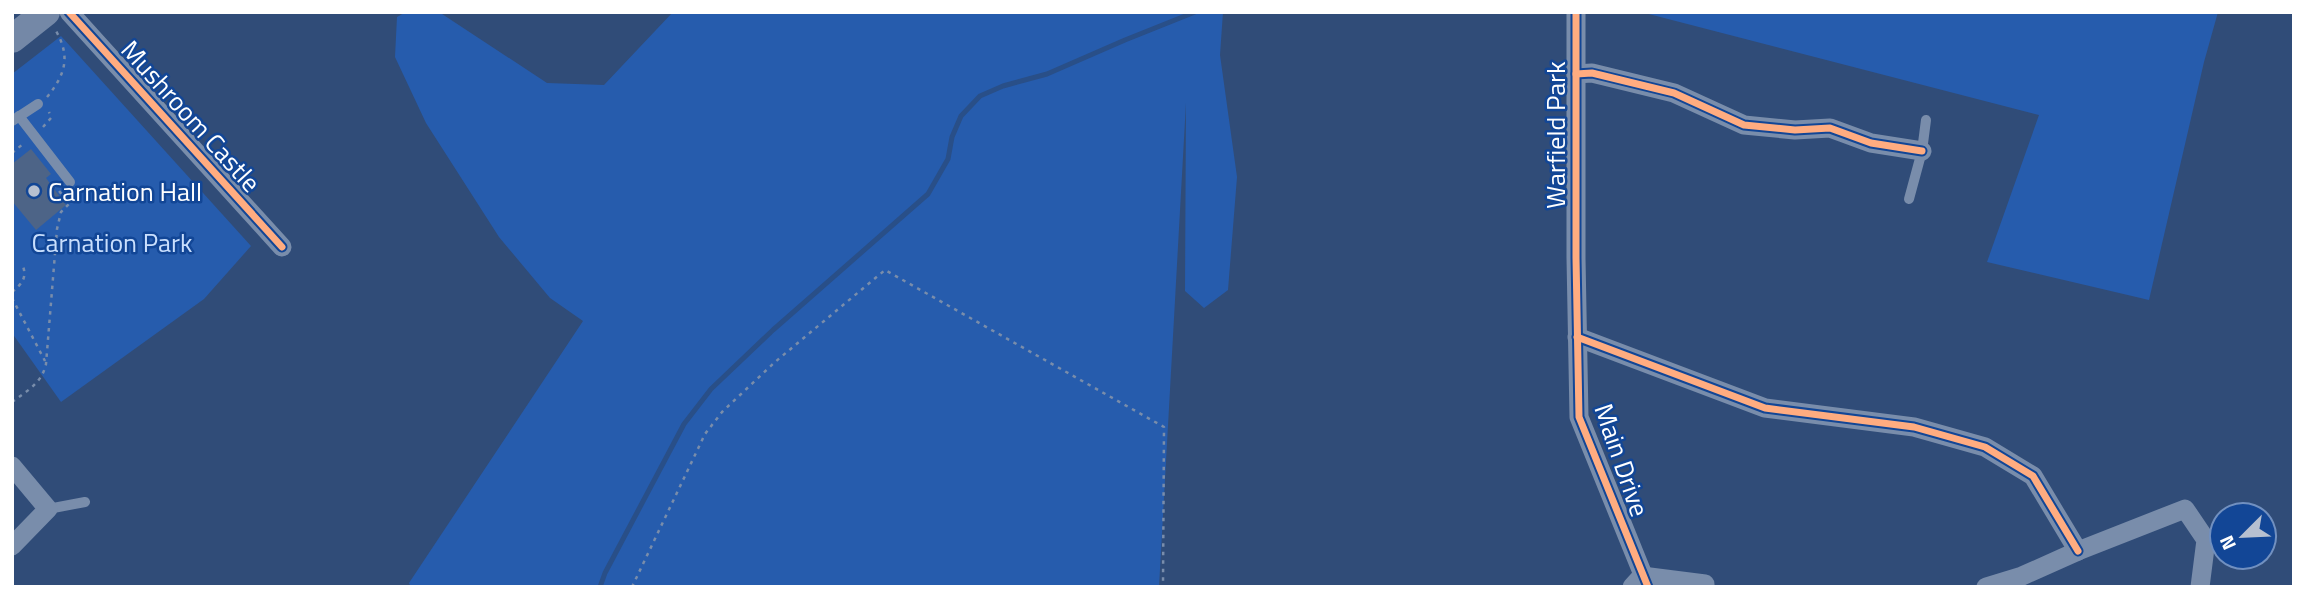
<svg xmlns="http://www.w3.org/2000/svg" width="2306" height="599" font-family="'Titillium Web',sans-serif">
<rect width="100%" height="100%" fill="#304c78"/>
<!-- green -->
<g fill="#265cad">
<polygon points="406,12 439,12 547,83 604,85 673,12 1223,12 1220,55 1237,177 1228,290 1204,308 1185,291 1186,103 1159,587 411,587 409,583 583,321 550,298 499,237 426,123 395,57 397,17"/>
<polygon points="1641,12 2218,12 2204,62 2149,300 1987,262 2039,115"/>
<polygon points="61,36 251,246 204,299 61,402 12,333 12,74"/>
</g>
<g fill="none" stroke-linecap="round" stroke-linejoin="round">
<!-- stream -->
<polyline stroke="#294f88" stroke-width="5" points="600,587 605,573 684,424 711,389 773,330 928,194 948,159 952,137 961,116 980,96 1003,86 1047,74 1125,40 1195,12"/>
</g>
<!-- building -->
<polygon fill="#4d6487" points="31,149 51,174 46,178 66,205 36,230 12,201 12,164"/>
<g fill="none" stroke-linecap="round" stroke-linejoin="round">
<!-- path -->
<g stroke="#798dab" stroke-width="2.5" stroke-dasharray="3.5 5" stroke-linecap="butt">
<path d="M47,97C65,75 71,57 56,31"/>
<polyline points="43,127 51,118 49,112"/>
<polyline points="12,153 23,144"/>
<path d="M12,292C22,284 28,277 22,264"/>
<polyline points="12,298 45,361"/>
<path d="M12,402C27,391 42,383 46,364L57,229L61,212L69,204L54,184"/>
<polyline points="632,587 705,434 722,412 775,362 885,270 1164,427 1163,587"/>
</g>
<!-- lane -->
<g stroke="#798dab" stroke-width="10">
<polyline points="19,116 70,182"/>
<polyline points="12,121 38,104"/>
<polyline points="1909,199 1922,151 1926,120"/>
<polyline points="48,509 85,502"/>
</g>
<!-- street -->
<g stroke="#798dab" stroke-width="19">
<polyline points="69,12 282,247"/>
<polyline points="1576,12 1576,258 1579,417 1648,587"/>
<polyline points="1576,74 1592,73 1674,93 1744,125 1795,130 1830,128 1871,143 1922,151"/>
<polyline points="1577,337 1765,408 1914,427 1985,447 2033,476 2078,551"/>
<polyline points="12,466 48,509 12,546"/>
<polyline points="1632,587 1642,576 1705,584 1705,587"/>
<polyline points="1986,587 2022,576 2078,551 2185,509 2206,540 2200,587"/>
</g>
<!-- secondary -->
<polyline stroke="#7488a7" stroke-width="28" points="12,39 46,12"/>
<defs>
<g id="cycleway">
<polyline points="69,12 282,247"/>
<polyline points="1576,12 1576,258 1579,417 1648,587"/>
<polyline points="1576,74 1592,73 1674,93 1744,125 1795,130 1830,128 1871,143 1922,151"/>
<polyline points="1577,337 1765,408 1914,427 1985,447 2033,476 2078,551"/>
</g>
</defs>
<!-- cycleway casing -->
<use href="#cycleway" stroke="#124696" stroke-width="11"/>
<!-- cycleway -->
<use href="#cycleway" stroke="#ffac80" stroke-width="7"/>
</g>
<!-- markers -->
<circle fill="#b7c0d0" stroke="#124696" stroke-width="2.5" cx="34" cy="191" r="7"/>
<g text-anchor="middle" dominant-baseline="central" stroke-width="5" stroke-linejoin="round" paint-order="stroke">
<!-- street labels -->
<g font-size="26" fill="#fff" stroke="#124696">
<text transform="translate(191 116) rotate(48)">Mushroom Castle</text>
<text transform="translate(1555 135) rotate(-90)">Warfield Park</text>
<text transform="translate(1622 460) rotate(71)">Main Drive</text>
</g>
<!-- poi labels -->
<g font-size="26" fill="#fff" stroke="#124696" text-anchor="start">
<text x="48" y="191">Carnation Hall</text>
</g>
<!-- park labels -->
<g font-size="26" fill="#c9dffd" stroke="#124696">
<text x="112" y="242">Carnation Park</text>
</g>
</g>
<!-- border -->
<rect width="2306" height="599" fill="none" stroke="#ffffff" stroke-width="28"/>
<!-- north arrow -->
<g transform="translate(2243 536) rotate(246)"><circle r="33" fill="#124696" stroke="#7190c0" stroke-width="2"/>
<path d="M0-5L12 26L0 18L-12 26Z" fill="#b7c0d0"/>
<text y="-10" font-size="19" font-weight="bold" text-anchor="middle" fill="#ffffff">N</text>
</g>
</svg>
